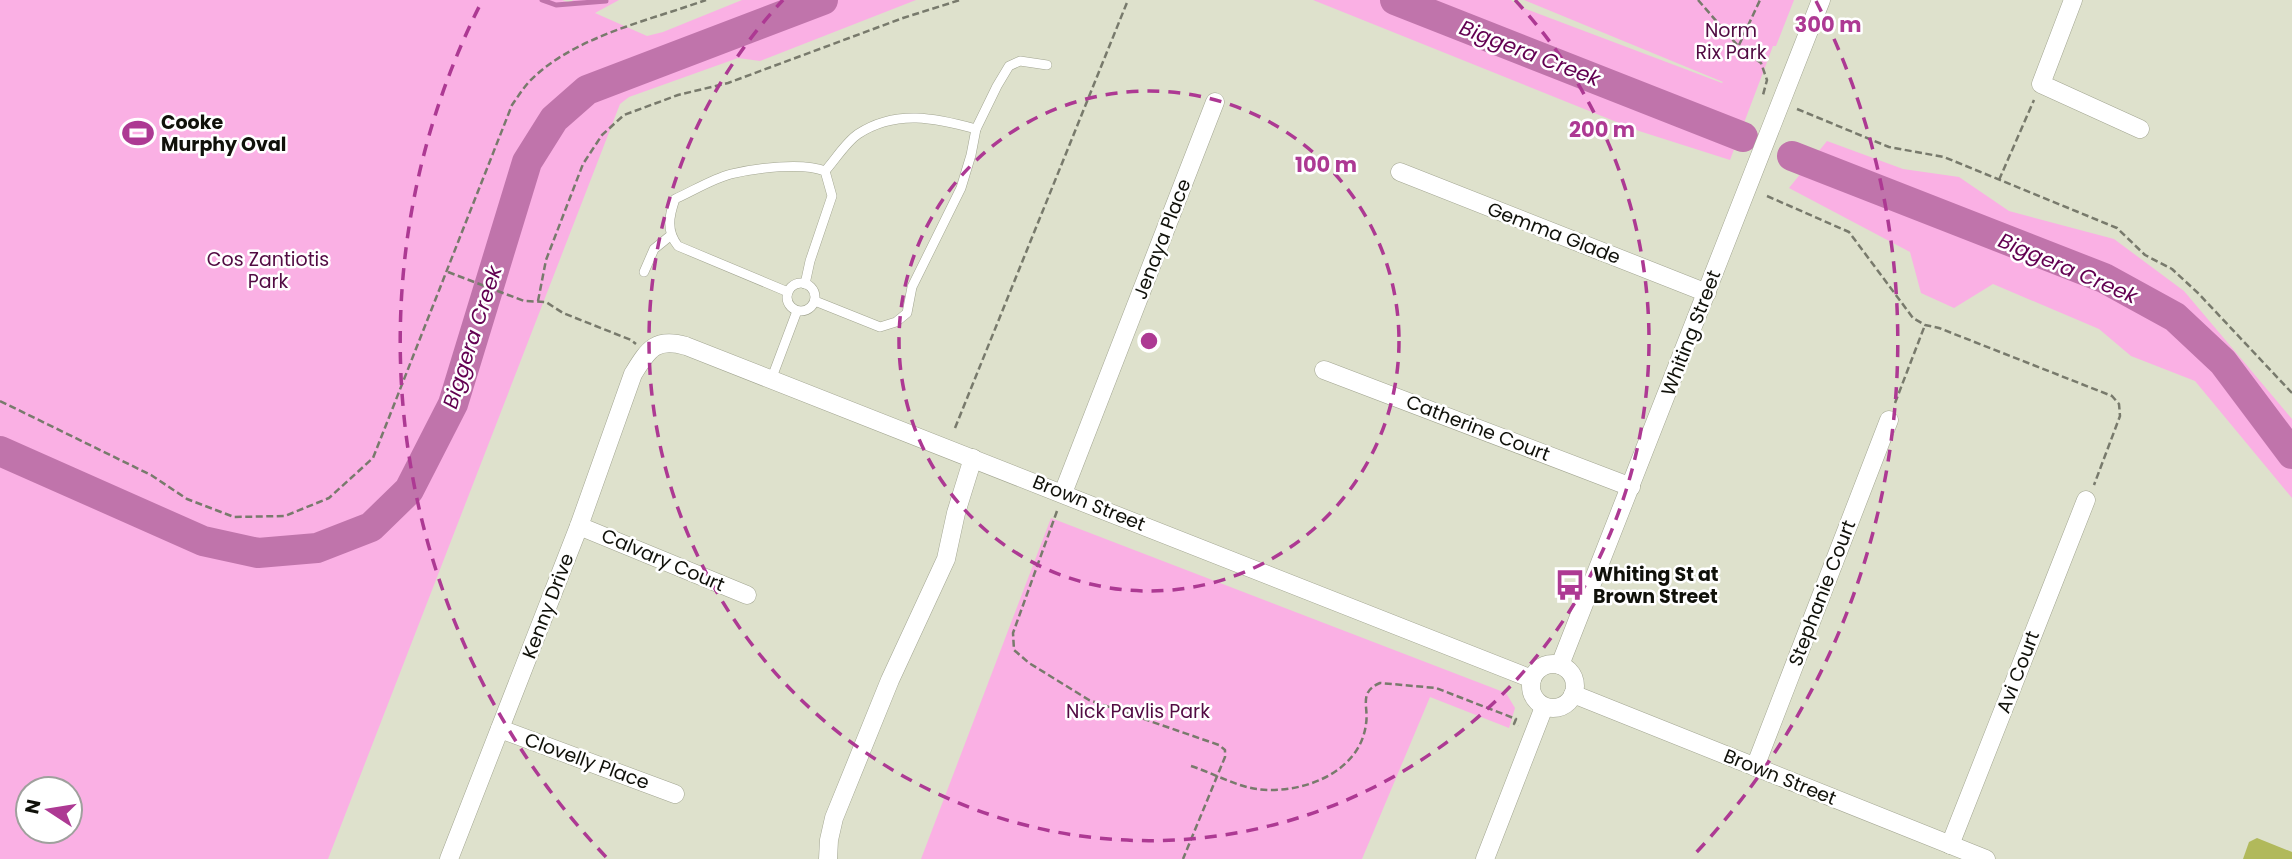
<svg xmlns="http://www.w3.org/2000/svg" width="2292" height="859" font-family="Poppins,sans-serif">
<rect width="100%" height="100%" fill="#dee1cc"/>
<!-- green -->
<g fill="#fab0e4" fill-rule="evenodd">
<path d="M0,0H562L570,3L573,0H619L595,13L647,36L663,32L742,0H916L760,61L738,58L629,97L620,104L328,859H0ZM28,789H70V831H28Z"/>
<polygon points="1313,0 1511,0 1518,6 1722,83 1723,82 1524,0 1794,0 1776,46 1773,46 1730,160 1639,131"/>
<polygon points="1827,141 1903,169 1959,177 2009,211 2114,239 2184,291 2292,419 2292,498 2195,381 2131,356 2099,329 1993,284 1954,308 1921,293 1910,252 1789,188"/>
<polygon points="1051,518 1506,693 1515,708 1509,728 1430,697 1362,859 921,859"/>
</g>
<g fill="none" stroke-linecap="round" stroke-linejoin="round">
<!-- stream -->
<polyline stroke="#c074ab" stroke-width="5" points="542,0 556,5 606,1"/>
<!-- river -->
<g stroke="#c074ab" stroke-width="30">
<polyline points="1395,0 1743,137"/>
<polyline points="1792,156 2104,278 2175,317 2223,362 2292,454"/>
<polyline points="0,451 203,541 258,553 317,548 371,527 409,490 453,404 527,162 554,119 587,90 823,0"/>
</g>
</g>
<!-- building -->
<polygon fill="#b1b95b" points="2257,838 2292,852 2292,859 2243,859 2249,842"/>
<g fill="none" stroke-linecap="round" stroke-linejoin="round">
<defs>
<g id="service">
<path d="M825,171C835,160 846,142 858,134C896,109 936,118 976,129"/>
<polyline points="644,272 654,249 670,236"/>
<circle cx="801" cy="297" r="14"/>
<path d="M788,292L678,246C666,231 669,216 675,199C693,191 712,179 731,174C756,168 803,162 825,171L832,196L810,261L805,284"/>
<polyline points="815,301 880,327 896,322 907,313 912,287 961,188 971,155 976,129 997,86 1009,66 1020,61 1047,65"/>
<polyline points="771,380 797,311"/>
</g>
<g id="minor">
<polyline points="2073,0 2041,84 2140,129"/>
<polyline points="1400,172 1707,293"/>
<polyline points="1324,370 1631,487"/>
<polyline points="1063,493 1215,102"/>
<polyline points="579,526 747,595"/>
<circle cx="1553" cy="686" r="22"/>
<polyline points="1560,665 1821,0"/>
<polyline points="1573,694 1986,859"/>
<polyline points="500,729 675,794"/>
<polyline points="1755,767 1889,420"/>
<polyline points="1950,845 2086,500"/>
<path d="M449,859L579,526L633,374C648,350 655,337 686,346L1532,679"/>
<polyline points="828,859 829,840 834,818 890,680 946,559 956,513 973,458"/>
<polyline points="1485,859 1544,707"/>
</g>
</defs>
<!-- service casing -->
<use href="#service" stroke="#a2a591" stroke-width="10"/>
<!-- minor casing -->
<use href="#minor" stroke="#a2a591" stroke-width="19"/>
<!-- path -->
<g stroke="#787a6c" stroke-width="2.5" stroke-dasharray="7 3.5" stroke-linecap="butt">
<polyline points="1698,0 1739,47 1761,63 1767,80 1763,95 1765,96"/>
<polyline points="1739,45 1760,0"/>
<polyline points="1797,109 1889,147 1944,157 2117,228 2145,255 2172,269 2198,293 2292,393"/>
<polyline points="1999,180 2034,100"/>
<polyline points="1767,196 1849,232 1913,318 1925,325 1939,328 2112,396 2119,404 2120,416 2094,485"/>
<polyline points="448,272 524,301 546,302 563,313 631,340 636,344"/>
<polyline points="538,301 546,260 583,164 602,135 624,115 678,95 728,83 903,18 960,0"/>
<path d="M0,401L151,475L187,499L234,517L285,516L329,498L373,458L512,105C517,98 522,90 528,83C571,37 648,21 706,0"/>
<polyline points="1895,403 1925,325"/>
<polyline points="955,428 1128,0"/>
<polyline points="1057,511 1013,633 1014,650 1029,663 1089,700 1219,745 1225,750 1225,757 1183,859"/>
<path d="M1191,766C1213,773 1235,786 1257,789C1301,795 1360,773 1366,724C1369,707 1358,692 1380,683L1436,688L1516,719L1514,724L1518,726"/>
</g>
<!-- service -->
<use href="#service" stroke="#fff" stroke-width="9"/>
<!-- minor -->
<use href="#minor" stroke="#fff" stroke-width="18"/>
</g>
<!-- distance rings -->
<g fill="none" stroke="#ad3993" stroke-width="3.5" stroke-dasharray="12 9">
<circle cx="1149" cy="341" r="250"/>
<path d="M1515 0A500 500 0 1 1 783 0"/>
<path d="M606 857A749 749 0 0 1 482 1M1816 1A749 749 0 0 1 1692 857"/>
</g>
<!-- icons -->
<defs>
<symbol id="stadium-bare" viewBox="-9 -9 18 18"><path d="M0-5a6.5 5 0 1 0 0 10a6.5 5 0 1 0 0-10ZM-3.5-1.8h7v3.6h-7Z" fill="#ad3993" stroke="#fff" stroke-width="2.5" paint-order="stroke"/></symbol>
<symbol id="bus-bare" viewBox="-9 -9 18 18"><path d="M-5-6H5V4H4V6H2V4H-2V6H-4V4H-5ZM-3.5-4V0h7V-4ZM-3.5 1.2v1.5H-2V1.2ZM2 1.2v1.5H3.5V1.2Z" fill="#ad3993" stroke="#fff" stroke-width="2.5" paint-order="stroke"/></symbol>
</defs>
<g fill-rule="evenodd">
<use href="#stadium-bare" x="116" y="111" width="44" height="44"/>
<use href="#bus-bare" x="1548" y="563" width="44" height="44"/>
</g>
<g text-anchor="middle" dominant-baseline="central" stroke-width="5" stroke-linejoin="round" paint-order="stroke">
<!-- park labels -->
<g font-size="19" fill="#520b43" stroke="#fff">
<text x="1731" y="30">Norm<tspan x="1731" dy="22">Rix Park</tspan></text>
<text x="268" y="259">Cos Zantiotis<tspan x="268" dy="22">Park</tspan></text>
<text x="1138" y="711">Nick Pavlis Park</text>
</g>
<!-- poi labels -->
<g font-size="19" font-weight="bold" fill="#10110a" stroke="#fff" text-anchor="start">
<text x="161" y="122">Cooke<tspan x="161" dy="22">Murphy Oval</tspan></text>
<text x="1593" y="574">Whiting St at<tspan x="1593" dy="22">Brown Street</tspan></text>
</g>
<!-- street labels -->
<g font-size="19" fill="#10110a" stroke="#fff">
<text transform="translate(1554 233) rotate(21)">Gemma Glade</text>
<text transform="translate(1162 239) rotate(-69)">Jenaya Place</text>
<text transform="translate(1691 333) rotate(-69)">Whiting Street</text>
<text transform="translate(1478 428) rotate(21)">Catherine Court</text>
<text transform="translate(1089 503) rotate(22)">Brown Street</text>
<text transform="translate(663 560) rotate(23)">Calvary Court</text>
<text transform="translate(1822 593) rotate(-69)">Stephanie Court</text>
<text transform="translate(548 606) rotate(-69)">Kenny Drive</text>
<text transform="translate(2018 672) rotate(-69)">Avi Court</text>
<text transform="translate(587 761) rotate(20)">Clovelly Place</text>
<text transform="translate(1780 777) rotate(22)">Brown Street</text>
</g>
<!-- water labels -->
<g font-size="21" font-style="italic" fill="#620051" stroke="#fff">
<text transform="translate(1530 53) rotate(21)">Biggera Creek</text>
<text transform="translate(2068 268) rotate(23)">Biggera Creek</text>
<text transform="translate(472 337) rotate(-72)">Biggera Creek</text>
</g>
</g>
<circle cx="1149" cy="341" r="10" fill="#ad3993" stroke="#fff" stroke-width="3.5"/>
<g font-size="21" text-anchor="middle" font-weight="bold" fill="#ad3993" stroke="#fff" stroke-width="5" stroke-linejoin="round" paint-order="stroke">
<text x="1828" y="32">300 m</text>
<text x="1602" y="137">200 m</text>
<text x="1326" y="172">100 m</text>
</g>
<!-- north arrow -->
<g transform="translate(49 810) rotate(282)"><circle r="33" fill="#ffffff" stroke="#9fa09d" stroke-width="2"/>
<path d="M0-5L12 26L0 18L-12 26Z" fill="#ad3993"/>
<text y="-10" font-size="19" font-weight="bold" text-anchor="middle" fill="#10110a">N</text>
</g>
</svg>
